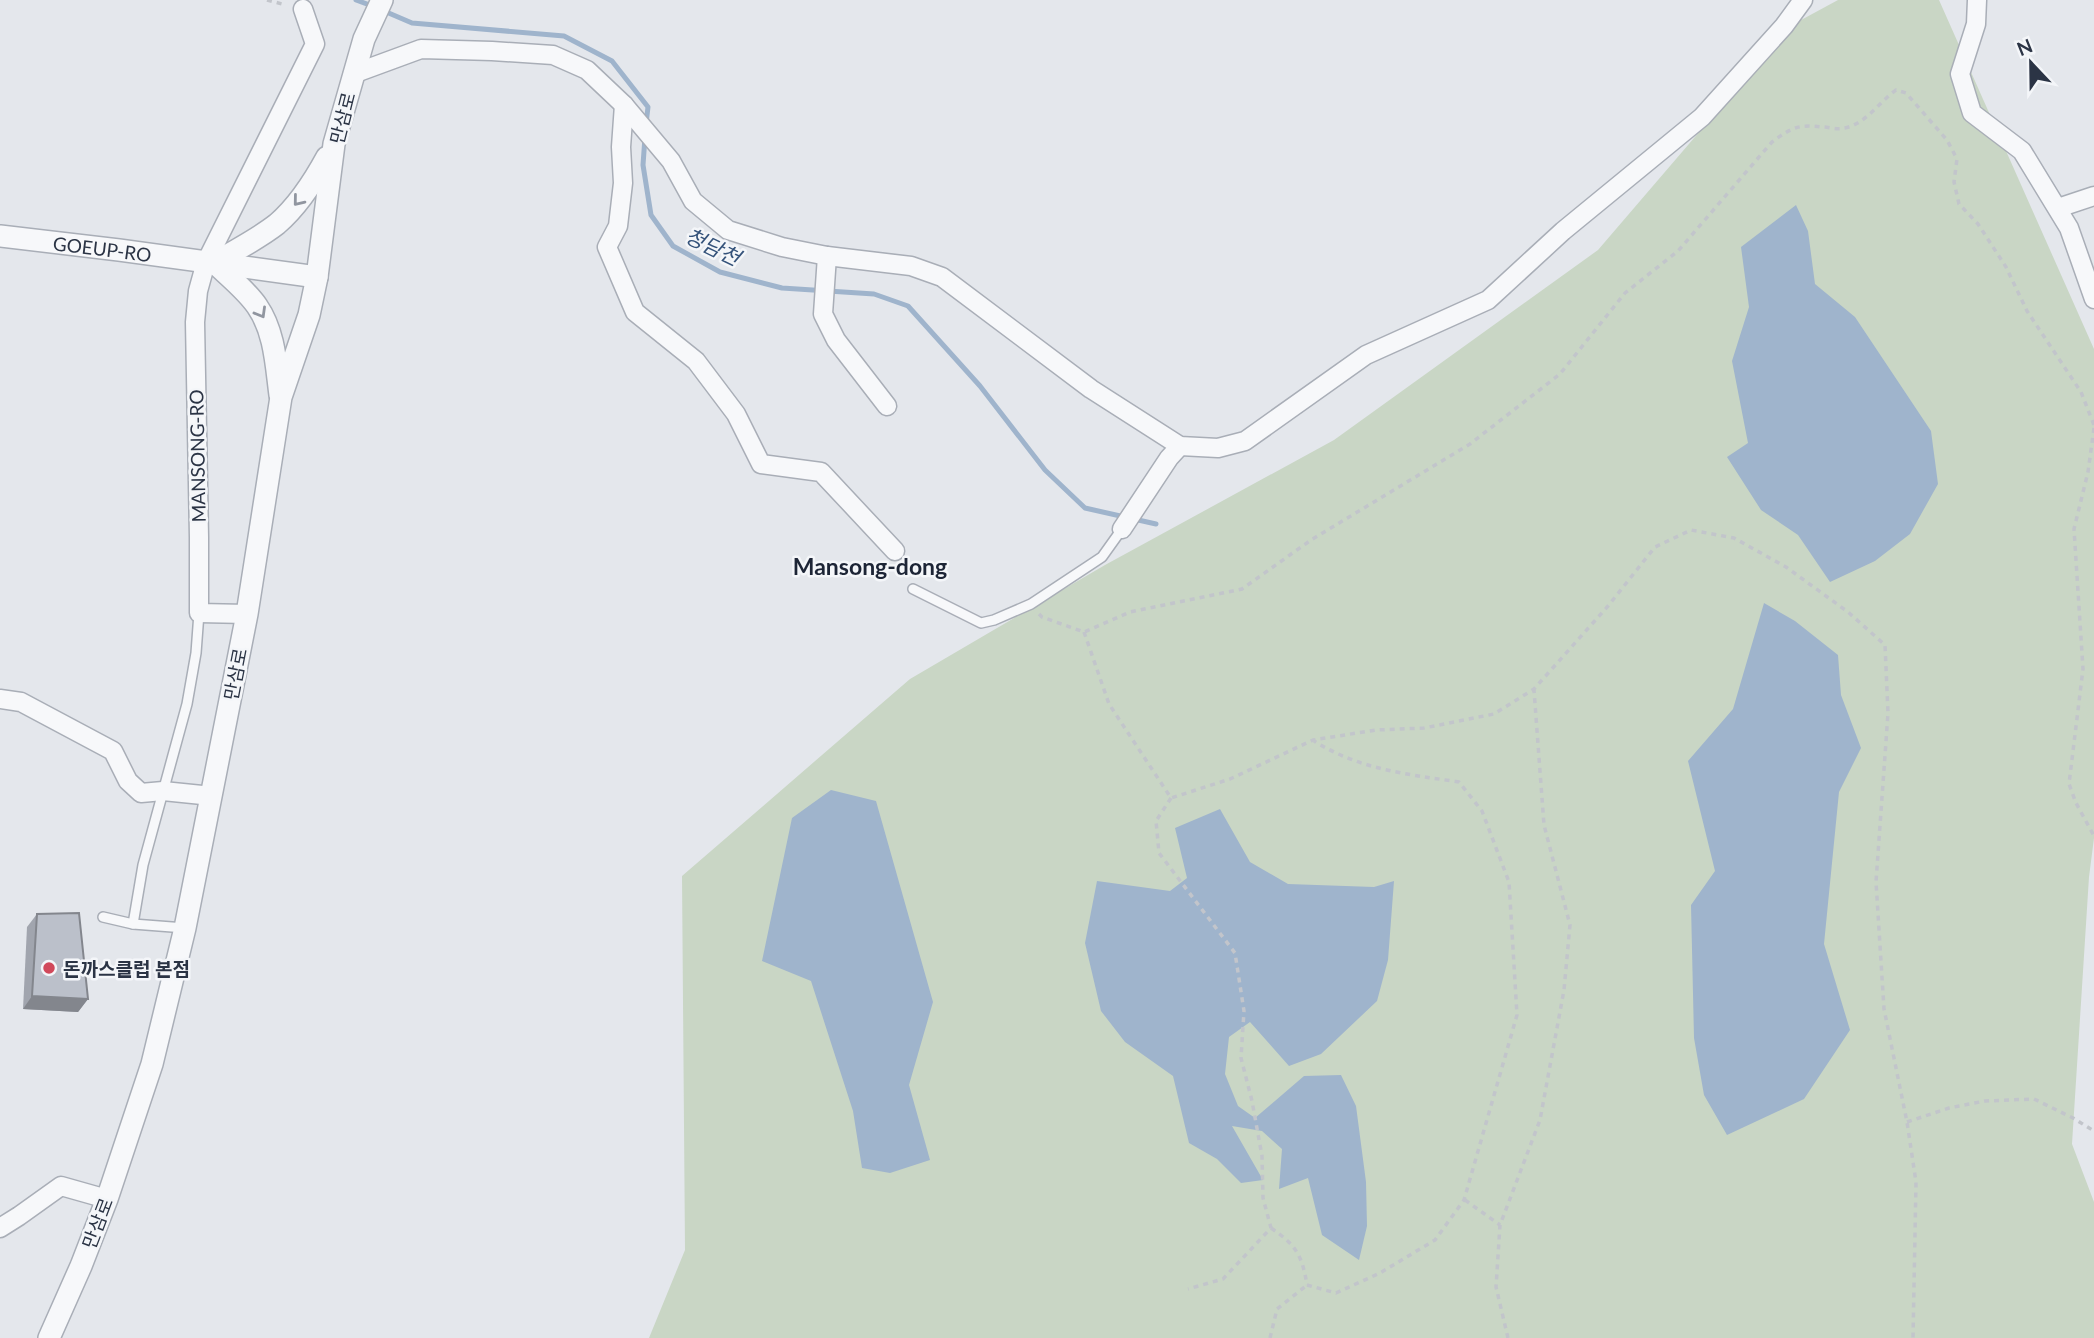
<svg xmlns="http://www.w3.org/2000/svg" width="2094" height="1338" font-family="Lato,'Noto Sans KR',sans-serif">
<rect width="100%" height="100%" fill="#e4e7ec"/>
<!-- green -->
<polygon fill="#c9d6c5" points="1838,0 1939,0 2094,349 2094,838 2089,877 2072,1144 2094,1202 2094,1338 649,1338 685,1250 682,876 910,679 1105,565 1334,440 1598,250 1790,26"/>
<!-- water -->
<g fill="#9fb4cc">
<polygon points="1796,205 1808,231 1815,284 1855,317 1931,431 1938,484 1910,534 1875,561 1830,582 1798,535 1761,510 1727,457 1748,443 1732,361 1749,307 1741,247"/>
<polygon points="1764,603 1795,621 1838,655 1841,695 1861,748 1839,792 1824,944 1850,1030 1804,1099 1727,1135 1704,1095 1694,1038 1691,905 1715,871 1688,761 1733,709"/>
<polygon points="831,790 876,801 933,1002 909,1085 930,1160 890,1173 862,1168 853,1111 811,981 762,961 792,818"/>
<polygon points="1220,809 1250,862 1288,884 1374,887 1394,881 1388,960 1377,1001 1321,1054 1289,1066 1250,1022 1229,1037 1225,1074 1238,1106 1255,1118 1304,1076 1341,1075 1356,1106 1366,1182 1367,1226 1359,1260 1322,1235 1308,1178 1279,1189 1282,1149 1262,1131 1232,1126 1263,1180 1241,1183 1217,1159 1189,1143 1173,1076 1125,1042 1101,1011 1085,943 1097,881 1170,891 1187,878 1175,828"/>
</g>
<g fill="none" stroke-linecap="round" stroke-linejoin="round">
<!-- stream -->
<g stroke="#9fb4cc" stroke-width="5">
<polyline points="356,0 375,7"/>
<polyline points="384,11 412,23 564,36 612,61 648,107 646,124"/>
<polyline points="645,137 643,165 651,215 673,246 720,272 782,288 874,294 908,306 980,386 1045,470 1085,508 1156,524"/>
</g>
<defs>
<g id="service">
<polyline points="913,589 981,623 994,620 1031,604 1102,557 1122,529"/>
<polyline points="103,917 133,924 185,928"/>
<polyline points="133,924 143,865 187,704 196,653 199,613"/>
</g>
<g id="minor">
<polyline points="1977,0 1976,24 1960,74 1972,113 2022,151 2069,228 2094,299"/>
<polyline points="353,74 421,49 492,51 553,55 587,70 624,105 671,161 693,201 728,230 782,247 827,256 911,266 942,277 1091,389 1180,446 1218,448 1245,441 1366,355 1488,300 1563,231 1702,117 1784,26 1803,0"/>
<polyline points="624,105 621,147 623,183 618,226 607,247 635,312 696,361 736,414 761,464 821,472 895,551"/>
<polyline points="2058,208 2094,196"/>
<polyline points="827,256 823,314 836,340 887,406"/>
<polyline points="1122,529 1169,458 1180,446"/>
<polyline points="247,614 199,613 199,537 195,322 198,291 206,262 315,44 303,9"/>
<polyline points="0,699 21,702 113,751 128,781 141,793 163,791 212,796"/>
<polyline points="0,1228 19,1216 61,1186 107,1199"/>
</g>
<g id="tertiary">
<path id="s1" d="M0,236L119,250L317,277"/>
<path d="M280,395C276,365 275,332 257,306C246,290 229,277 215,263C235,250 258,239 277,224C298,206 314,181 327,157"/>
<polyline points="49,1338 81,1266 107,1199 152,1064 185,928 247,614 281,397 309,315 317,277 334,144 364,39 382,0"/>
</g>
</defs>
<!-- service casing -->
<use href="#service" stroke="#a9aeb7" stroke-width="12"/>
<!-- minor casing -->
<use href="#minor" stroke="#a9aeb7" stroke-width="21"/>
<!-- tertiary casing -->
<use href="#tertiary" stroke="#a9aeb7" stroke-width="24"/>
<!-- path -->
<g stroke="#c2c5cb" stroke-width="3.5" stroke-dasharray="5 5" stroke-linecap="butt">
<polyline points="267,0 286,5"/>
<polyline points="2094,428 2088,472 2074,529 2083,669 2069,784 2076,803 2094,836"/>
<path d="M1039,614L1042,617L1084,632L1130,612L1242,589L1311,540L1470,444L1560,374L1625,293L1678,251L1772,142C1791,128 1798,124 1822,127C1829,127 1837,130 1844,128C1865,125 1879,102 1896,90L1906,93L1947,140L1957,159L1954,182L1959,204L1978,224L2006,267L2027,311L2081,392L2094,425"/>
<polyline points="1084,632 1109,704 1171,798 1230,779 1313,740 1376,730 1424,728 1494,714 1534,689 1608,606 1655,547 1691,530 1734,538 1786,567 1848,612 1885,645 1888,713 1876,882 1884,1009 1907,1122 1916,1182 1913,1338"/>
<polyline points="1171,798 1156,821 1159,853 1235,953 1244,1011 1241,1058 1252,1101 1262,1156 1263,1198 1271,1228 1223,1279 1188,1289"/>
<polyline points="1907,1122 1949,1108 1985,1101 2034,1099 2073,1118 2094,1131"/>
<polyline points="1465,1200 1500,1225"/>
<path d="M1271,1228C1296,1245 1302,1255 1307,1285"/>
<path d="M1307,1285L1336,1293L1380,1273L1435,1240L1464,1200L1517,1015L1509,882L1482,811L1459,782C1406,774 1361,770 1314,741"/>
<polyline points="1270,1338 1277,1309 1307,1285"/>
<polyline points="1508,1338 1496,1287 1500,1225 1540,1120 1564,990 1570,925 1544,825 1534,690"/>
</g>
<!-- service -->
<use href="#service" stroke="#f7f8fa" stroke-width="9"/>
<!-- minor -->
<use href="#minor" stroke="#f7f8fa" stroke-width="18"/>
<!-- tertiary -->
<use href="#tertiary" stroke="#f7f8fa" stroke-width="21"/>
</g>
<!-- wall -->
<polygon fill="#a1a5ae" points="37,914 88,999 78,1012 23,1009 27,927"/>
<!-- shaded-wall -->
<polygon fill="#83868d" points="32,996 88,999 78,1012 23,1009"/>
<!-- building -->
<polygon fill="#bbc0ca" stroke="#83868d" stroke-width="2" points="79,913 88,999 32,996 37,914"/>
<!-- one-way arrows -->
<defs><path id="oneway-chevron" d="M-2-3.5L2.5 0L-2 3.5" fill="none" stroke-width="1.6" stroke-linecap="round" stroke-linejoin="round" transform="scale(1.75)"/></defs>
<g stroke="#9196a0">
<use href="#oneway-chevron" transform="translate(298 201) rotate(129)"/>
<use href="#oneway-chevron" transform="translate(261 313) rotate(60)"/>
</g>
<!-- markers -->
<circle fill="#d1495b" stroke="#f4f6f9" stroke-width="2.5" cx="49" cy="968" r="7"/>
<g text-anchor="middle" dominant-baseline="central" stroke-width="5" stroke-linejoin="round" paint-order="stroke">
<!-- street labels -->
<g font-size="19" fill="#2b3445" stroke="#f4f6f9">
<text transform="translate(342 118) rotate(-76)">만삼로</text>
<text stroke="none"><textPath href="#s1" startOffset="103">GOEUP-RO</textPath></text>
<text transform="translate(197 456) rotate(-91)">MANSONG-RO</text>
<text transform="translate(235 674) rotate(-79)">만삼로</text>
<text transform="translate(97 1223) rotate(-69)">만삼로</text>
</g>
<!-- poi labels -->
<g font-size="19" font-weight="bold" fill="#2b3445" stroke="#f4f6f9" text-anchor="start">
<text x="63" y="968">돈까스클럽 본점</text>
</g>
<!-- water labels -->
<g font-size="21" font-style="italic" fill="#34527a" stroke="#f4f6f9">
<text transform="translate(713 246) rotate(26)">청담천</text>
</g>
<!-- quarter labels -->
<g font-size="23" font-weight="bold" fill="#1d2536" stroke="#f4f6f9">
<text x="870" y="566">Mansong-dong</text>
</g>
</g>
<!-- north arrow -->
<g transform="translate(2031 63) rotate(338)" stroke="#f4f6f9" stroke-width="5" paint-order="stroke">
<path d="M0-5L12 26L0 18L-12 26Z" fill="#2b3445"/>
<text y="-10" font-size="19" font-weight="bold" text-anchor="middle" fill="#2b3445">N</text>
</g>
</svg>
